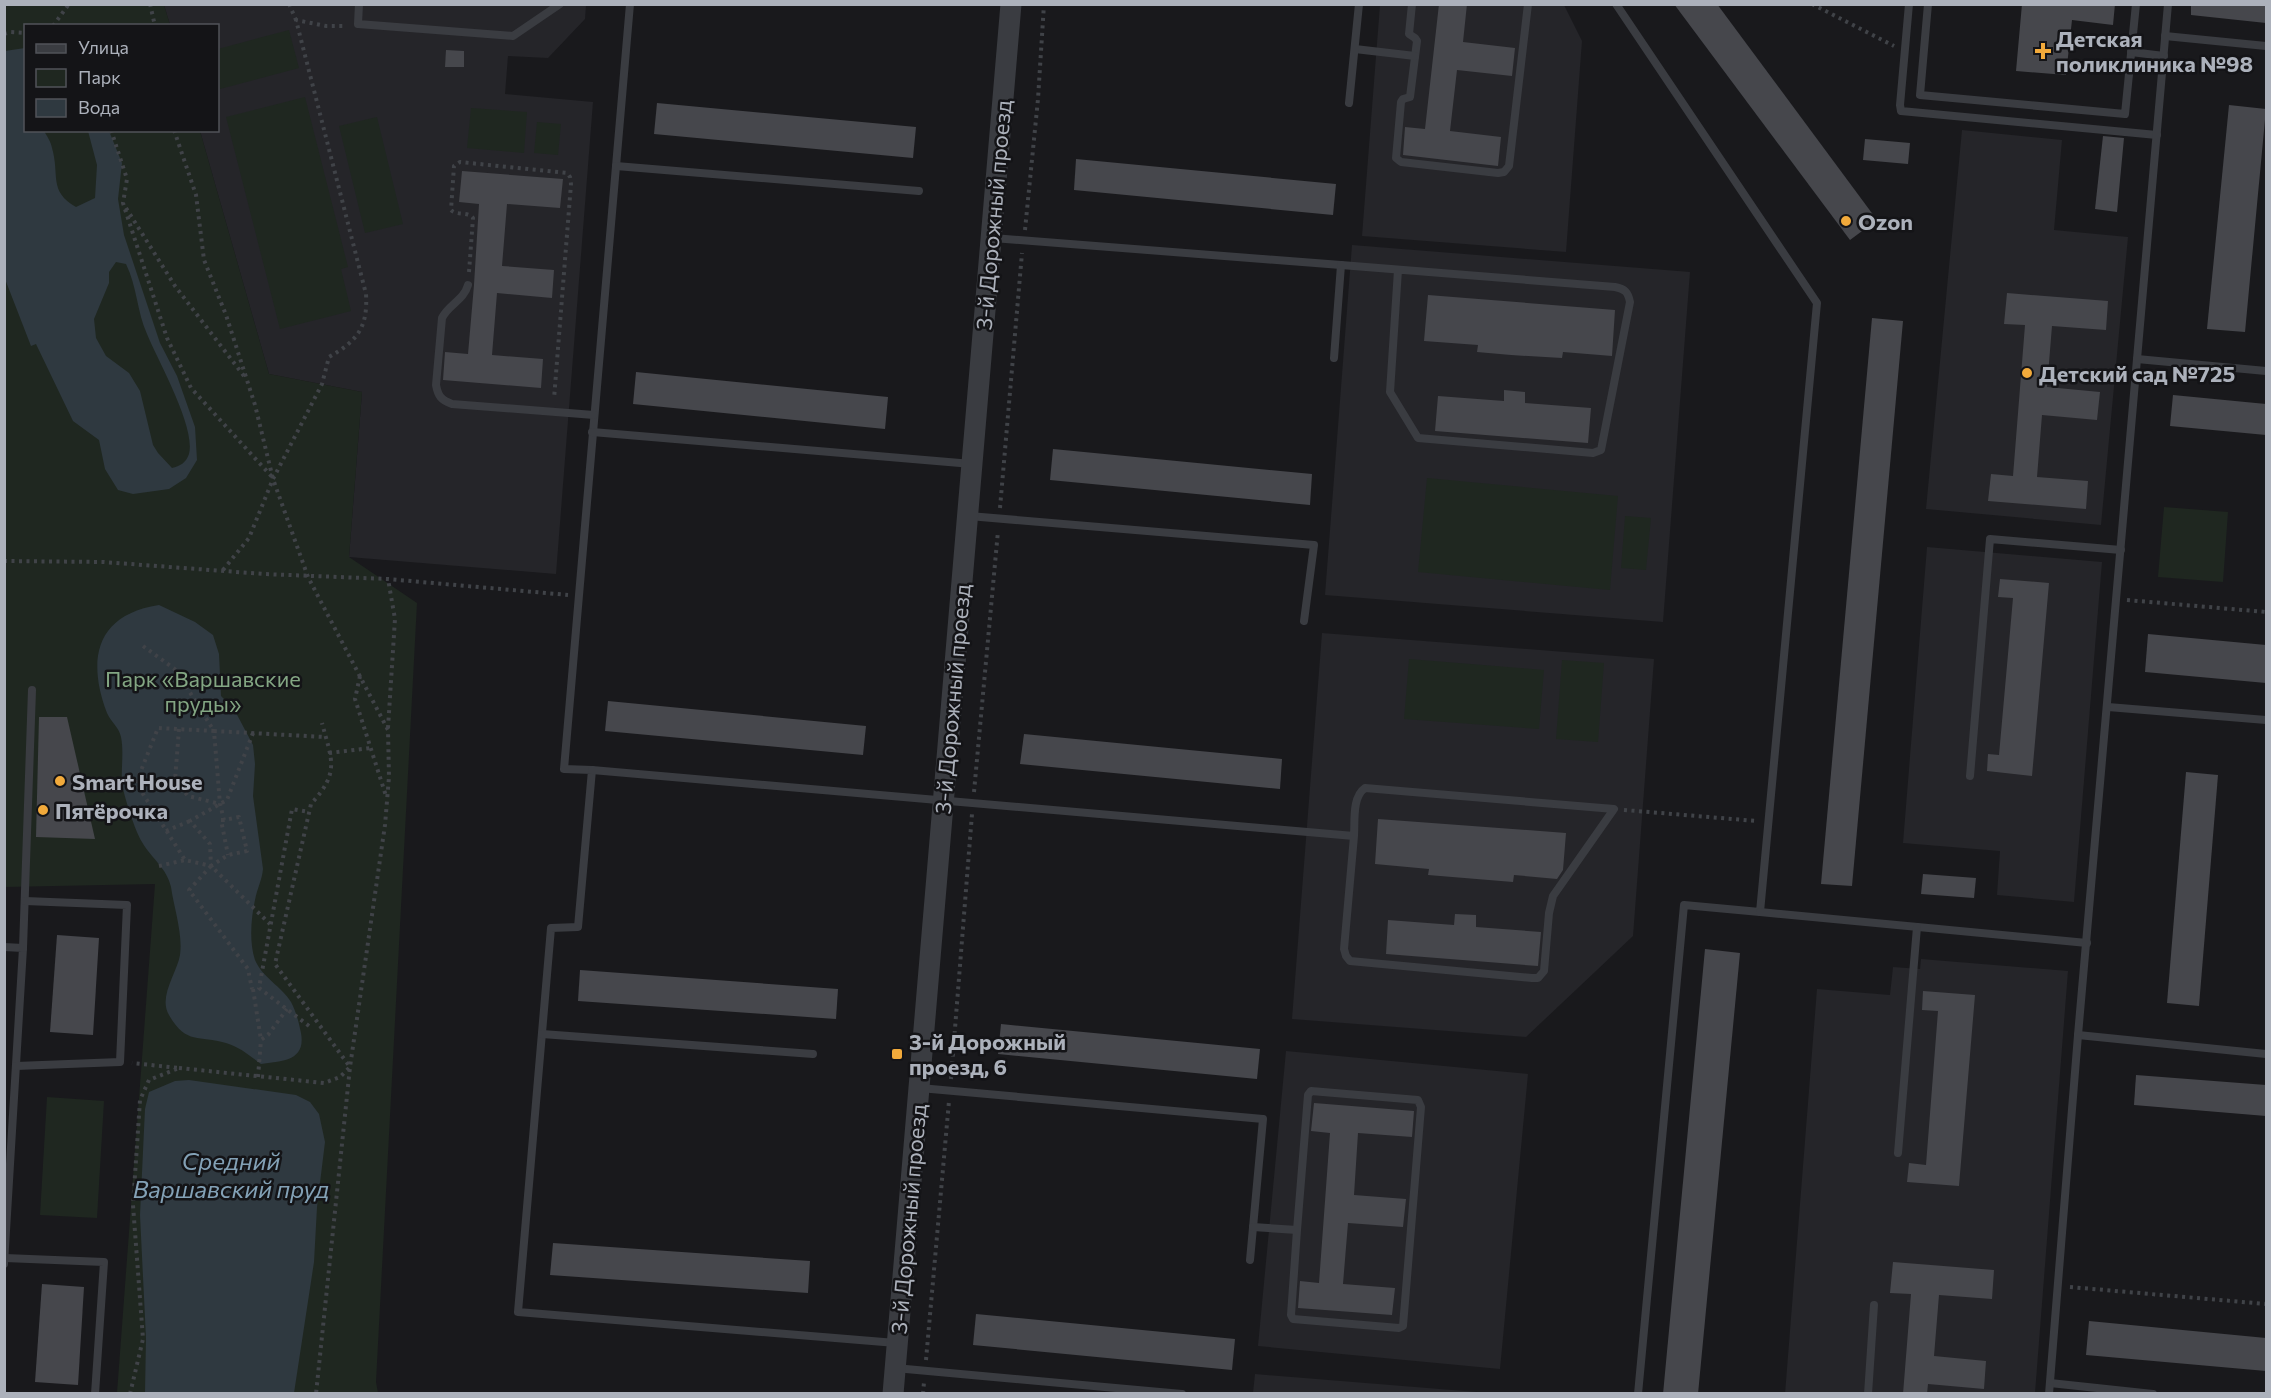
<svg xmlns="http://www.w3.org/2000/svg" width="2271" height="1398" font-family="Commissioner,sans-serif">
<rect width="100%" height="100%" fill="#19191c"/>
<!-- built -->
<g fill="#252529">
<polygon points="164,5 586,5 585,19 548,58 508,56 505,94 593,102 556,574 349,557 362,392 269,374 200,131 218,130 218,26 170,25"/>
<polygon points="1380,5 1564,5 1582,41 1566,252 1362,236"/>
<polygon points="1962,130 2062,140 2054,230 2128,237 2101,525 1926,509"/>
<polygon points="1352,245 1690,272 1663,622 1325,595"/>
<polygon points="1927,547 2102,562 2074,902 1997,895 2000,851 1903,843"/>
<polygon points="1322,633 1654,659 1633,936 1526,1037 1292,1019"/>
<polygon points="1921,959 2068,971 2035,1393 1785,1394 1817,989 1890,995 1893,967 1920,969"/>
<polygon points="1286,1051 1528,1074 1500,1369 1258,1346"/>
<polygon points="1255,1374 1489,1393 1253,1393"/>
</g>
<!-- green -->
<g fill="#1f2720">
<polygon points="4,5 164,5 170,25 26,26 26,130 200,131 269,374 362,392 349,557 417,603 376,1382 378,1393 117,1393 155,884 5,887"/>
<polygon points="289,30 299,68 220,89 218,79 218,49"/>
<polygon points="305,97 348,267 341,269 351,311 280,329 226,117"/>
<polygon points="471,108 527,112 524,153 467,148"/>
<polygon points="377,117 403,224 365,233 339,126"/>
<polygon points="537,122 561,124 558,155 534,153"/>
<polygon points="1427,478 1618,496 1610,590 1418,572"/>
<polygon points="2164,507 2228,512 2223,582 2158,577"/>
<polygon points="1625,516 1651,518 1646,570 1621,568"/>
<polygon points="1409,659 1544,670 1539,729 1404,719"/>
<polygon points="1562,660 1604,663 1598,742 1556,739"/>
<polygon points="47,1097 104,1101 97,1218 40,1215"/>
</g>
<!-- water -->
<g fill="#2f3940" fill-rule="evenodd">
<path d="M25,48L26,130L44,131C47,136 51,142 52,148C60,175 48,191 76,207L95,198L97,165L88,131H109L122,163L118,199L124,235L160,343L177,376L195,427L197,460L186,478L169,489L133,494L118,490L105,469L99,440L73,421L36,344L31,346L5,279V51ZM116,262L126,264C137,286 137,312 147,334C158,361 196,427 189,454C186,463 180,466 172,468L158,453L153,445L140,391L129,373L106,356L96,338L94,319L109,283V272Z"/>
<path d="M159,605L195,622L213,635L219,654L221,696L234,709L253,745L255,764L253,796L263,869C262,880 257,889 255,900C251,918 249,942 255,960C262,977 282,987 291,1002C296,1011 299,1023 301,1033C306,1061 282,1061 261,1064C250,1056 240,1047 226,1043C199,1035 186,1045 169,1015C158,997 177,973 180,955C183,934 174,908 171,887C167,868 151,858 142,842C135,831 123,794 122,782C121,767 124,752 121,737C119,727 111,722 107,713C87,660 95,615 159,605Z"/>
<polygon points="189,1080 296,1095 310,1102 319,1114 325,1142 317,1207 314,1262 294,1393 145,1393 146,1338 140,1215 145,1109 149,1092 175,1081"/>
</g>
<!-- building -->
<g fill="#46474c">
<polygon points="1439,4 1467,4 1463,42 1515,48 1512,76 1457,70 1450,131 1501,137 1498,166 1403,155 1405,127 1425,129"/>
<polygon points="1674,4 1717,4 1877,220 1850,240"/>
<polygon points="2022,4 2115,4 2113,25 2072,20 2066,75 2016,71"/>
<polygon points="2191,4 2266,4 2266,23 2191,15"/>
<polygon points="446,50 464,51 464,67 445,67"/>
<polygon points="657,103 916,127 913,158 654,134"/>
<polygon points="2229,105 2266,109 2245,332 2207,329"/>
<polygon points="2103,136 2124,138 2117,212 2095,209"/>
<polygon points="1865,139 1910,143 1908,164 1863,160"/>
<polygon points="1076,159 1336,184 1333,215 1074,190"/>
<polygon points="462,171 563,179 560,208 507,204 502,266 554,270 552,298 497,293 492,355 543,359 541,388 443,380 445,352 468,354 474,285 479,204 459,202"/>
<polygon points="2007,293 2108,301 2106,330 2052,326 2047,387 2100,392 2097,420 2042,415 2037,477 2088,481 2086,509 1988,501 1991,474 2013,476 2025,325 2004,324"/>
<polygon points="1428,295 1615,310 1612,356 1563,352 1562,358 1511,355 1477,352 1478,345 1424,341"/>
<polygon points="1872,318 1903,321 1852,886 1821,884"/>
<polygon points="636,372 888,397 885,429 633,404"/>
<polygon points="1504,390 1525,392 1525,403 1591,408 1588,443 1435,431 1438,396 1504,401"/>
<polygon points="2173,395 2266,404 2266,435 2170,426"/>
<polygon points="1053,449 1312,474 1310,505 1050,480"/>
<polygon points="2000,579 2049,583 2032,776 1987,771 1988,754 1999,755 2013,598 1998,597"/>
<polygon points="2148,634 2266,645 2266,683 2145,672"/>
<polygon points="608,701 866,726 863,755 605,731"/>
<polygon points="39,717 67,717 95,839 36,837"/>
<polygon points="1024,734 1282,759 1280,789 1020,764"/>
<polygon points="2186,772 2218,775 2199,1006 2167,1003"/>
<polygon points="1378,819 1566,833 1563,870 1557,879 1514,875 1513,882 1428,875 1429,869 1375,864"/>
<polygon points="1923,874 1976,878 1974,898 1921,894"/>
<polygon points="1455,914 1476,915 1476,927 1541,932 1538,966 1386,954 1388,920 1454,925"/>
<polygon points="57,935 99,938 93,1035 50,1032"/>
<polygon points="1705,949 1740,953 1698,1394 1663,1394"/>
<polygon points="580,970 838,989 836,1019 578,1001"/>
<polygon points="1923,991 1975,995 1959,1186 1907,1182 1909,1163 1926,1165 1938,1011 1922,1010"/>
<polygon points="1001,1024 1260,1049 1257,1079 998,1054"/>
<polygon points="2136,1075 2266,1085 2266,1116 2134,1105"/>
<polygon points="1314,1103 1414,1111 1412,1137 1358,1133 1354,1195 1406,1199 1403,1227 1348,1223 1343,1284 1395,1288 1392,1315 1298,1308 1300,1281 1319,1283 1330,1133 1311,1131"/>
<polygon points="553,1243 810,1261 808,1293 550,1275"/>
<polygon points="1893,1262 1994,1270 1992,1299 1939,1295 1934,1356 1986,1361 1984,1389 1928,1384 1927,1394 1903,1394 1911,1294 1890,1293"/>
<polygon points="42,1284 84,1287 78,1385 35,1382"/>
<polygon points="976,1314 1235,1339 1232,1370 973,1345"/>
<polygon points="2089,1321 2266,1338 2266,1371 2086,1355"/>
</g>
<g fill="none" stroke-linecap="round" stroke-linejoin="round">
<!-- path -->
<g stroke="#404348" stroke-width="4" stroke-dasharray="3 4.5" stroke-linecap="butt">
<polyline points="150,4 155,26"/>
<polyline points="289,4 296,20"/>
<polyline points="1812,4 1894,46"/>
<polyline points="53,26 69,4"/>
<polyline points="4,34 11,32 26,33"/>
<polyline points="111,130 127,179 123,203 167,338 191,388 273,478"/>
<polyline points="174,130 196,195 204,260 226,315 255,405 273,479 308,577 388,730 389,777 385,825 350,1067 316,1394"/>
<polyline points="126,208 175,286 244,376"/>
<polyline points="1025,230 1038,99 1044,4"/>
<path d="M469,272L473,218C467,211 457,216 451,210L454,166L460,162L567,173L570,177L571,184L554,399"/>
<polyline points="1000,508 1022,253"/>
<polyline points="4,561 103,562 264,574 388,579 568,595"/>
<path d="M223,570L249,538L273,479L322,384L329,357C357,341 368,328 366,294L296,20L326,26H346"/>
<polyline points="2127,600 2266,612"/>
<polyline points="143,646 176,670 214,731 325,737"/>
<polyline points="360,676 355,699 386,796"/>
<polyline points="388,728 395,619 388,579"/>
<polyline points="179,729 175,780 188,796 220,804"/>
<polyline points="253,733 227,800 190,821 210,844 211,866 185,860 136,783 158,728 214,731 220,804 224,820 239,817 247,851 228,855 211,866 270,924"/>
<polyline points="329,753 371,748"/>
<polyline points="974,792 998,531"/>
<polyline points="1624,810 1757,821"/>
<polyline points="224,820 221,820 228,855"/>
<polyline points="166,831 190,821"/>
<polyline points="159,866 185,860"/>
<polyline points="211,866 189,890 248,969 252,989"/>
<polyline points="253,989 261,1040 268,1035 287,1009"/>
<polyline points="309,1026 259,988 292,809 309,812"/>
<path d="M179,1068L324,1083L340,1077L350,1067L275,964L311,804C340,772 332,761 322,723"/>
<polyline points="258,1077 261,1040"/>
<polyline points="951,1079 972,814"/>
<polyline points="2070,1287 2266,1304"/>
<polyline points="926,1360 949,1101"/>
<polyline points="130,1394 143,1339 133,1205 140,1100 149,1080 179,1068 132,1063"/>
<polyline points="923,1394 924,1382"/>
</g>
<!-- service -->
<g stroke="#3a3c41" stroke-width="8">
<polyline points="359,4 358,24 513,36 560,4"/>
<polyline points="630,4 564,769 592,770 578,927 551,928 518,1312 896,1343"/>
<polyline points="1412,4 1409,34 1415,38 1417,41 1410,97 1403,99 1401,102 1396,158 1401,162 1498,173 1504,172 1509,166 1528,4"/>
<polyline points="1616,4 1817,303 1760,912 1684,905 1638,1394"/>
<polyline points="1909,4 1900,105 1901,111 2157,135"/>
<polyline points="1928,4 1920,95 2125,114 2136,4"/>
<polyline points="2165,36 2266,46"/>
<polyline points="1355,49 1415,56"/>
<polyline points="2131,52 2164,56"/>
<polyline points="1349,103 1359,4"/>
<polyline points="616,166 919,191"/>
<polyline points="993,238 1341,265 1334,358"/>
<path d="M1341,265L1615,287C1625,289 1628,292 1630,302L1601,450L1593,453L1418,438L1390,392L1398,270"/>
<path d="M468,285C464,300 448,305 442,318L436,385C438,396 441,400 452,404L594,415"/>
<polyline points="2137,359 2266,371"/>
<polyline points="592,432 972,464"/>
<polyline points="969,516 1314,545 1304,621"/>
<polyline points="2108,707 2266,720"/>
<path d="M592,770L1354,836L1344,949L1346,956L1350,961L1532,978H1538L1544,971L1549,913L1553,896L1614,809L1365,788C1352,797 1355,821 1354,836"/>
<polyline points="1970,776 1990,539 2121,550"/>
<polyline points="1760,912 2087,943"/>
<polyline points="4,947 23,948 4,1264"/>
<polyline points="23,948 32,690"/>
<polyline points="542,1034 813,1054"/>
<polyline points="2078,1035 2266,1054"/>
<polyline points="16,1066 120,1062 127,905 25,901"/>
<polyline points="920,1088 1263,1119 1250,1260"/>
<polyline points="1898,1153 1917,927"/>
<polyline points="1253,1227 1297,1230 1308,1095 1311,1091 1418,1100 1421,1107 1403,1326 1399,1328 1293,1319 1291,1315 1297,1230"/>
<polyline points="5,1258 104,1262 95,1394"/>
<polyline points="895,1368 1182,1394"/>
<polyline points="2050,1383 2153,1394"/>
<polyline points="1868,1394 1874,1305"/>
<polyline points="2049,1394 2078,1035 2168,4"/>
</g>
<!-- tertiary -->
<polyline stroke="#3a3c41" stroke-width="21" points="893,1394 1011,4"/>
</g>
<!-- markers -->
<g fill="#f2aa3b" stroke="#141417" stroke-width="2">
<path d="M2040 42h6v6h6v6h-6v6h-6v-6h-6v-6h6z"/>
<circle cx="1846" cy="221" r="6"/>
<circle cx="2027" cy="373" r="6"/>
<circle cx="60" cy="781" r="6"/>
<circle cx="43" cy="810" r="6"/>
<rect x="891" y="1048" width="12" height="12" rx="3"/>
</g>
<g text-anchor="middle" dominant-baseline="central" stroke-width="5" stroke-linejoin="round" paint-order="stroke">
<!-- poi labels -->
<g font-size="22" font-weight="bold" fill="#acb1bb" stroke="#141417" text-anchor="start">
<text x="2056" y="38">Детская<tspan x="2056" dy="25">поликлиника №98</tspan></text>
<text x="1858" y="221">Ozon</text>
<text x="2039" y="373">Детский сад №725</text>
<text x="72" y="781">Smart House</text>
<text x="55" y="810">Пятёрочка</text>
<text x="909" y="1041">3-й Дорожный<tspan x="909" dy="25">проезд, 6</tspan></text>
</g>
<!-- street labels -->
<g font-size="22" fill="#acb1bb" stroke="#141417">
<text transform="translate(993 215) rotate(-85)">3-й Дорожный проезд</text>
<text transform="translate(952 699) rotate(-85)">3-й Дорожный проезд</text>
<text transform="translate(908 1219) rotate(-85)">3-й Дорожный проезд</text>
</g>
<!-- park labels -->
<g font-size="22" fill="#83a683" stroke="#141417">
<text x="203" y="678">Парк «Варшавские<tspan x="203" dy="25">пруды»</tspan></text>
</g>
<!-- water labels -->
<g font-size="24" font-style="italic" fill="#83a1b6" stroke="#141417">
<text x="231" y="1160">Средний<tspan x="231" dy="28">Варшавский пруд</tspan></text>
</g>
</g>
<!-- border -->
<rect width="2271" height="1398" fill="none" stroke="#acb1bb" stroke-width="12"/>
<!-- legend -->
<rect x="24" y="24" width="195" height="108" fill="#141417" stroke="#515359" stroke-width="1.5"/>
<rect x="36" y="44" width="30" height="9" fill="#3a3c41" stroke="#515359" stroke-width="1.5"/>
<text x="78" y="54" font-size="18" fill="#acb1bb">Улица</text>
<rect x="36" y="69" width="30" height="18" fill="#1f2720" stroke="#515359" stroke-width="1.5"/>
<text x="78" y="84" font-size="18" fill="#acb1bb">Парк</text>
<rect x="36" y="99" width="30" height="18" fill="#2f3940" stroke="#515359" stroke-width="1.5"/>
<text x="78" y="114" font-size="18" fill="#acb1bb">Вода</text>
</svg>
